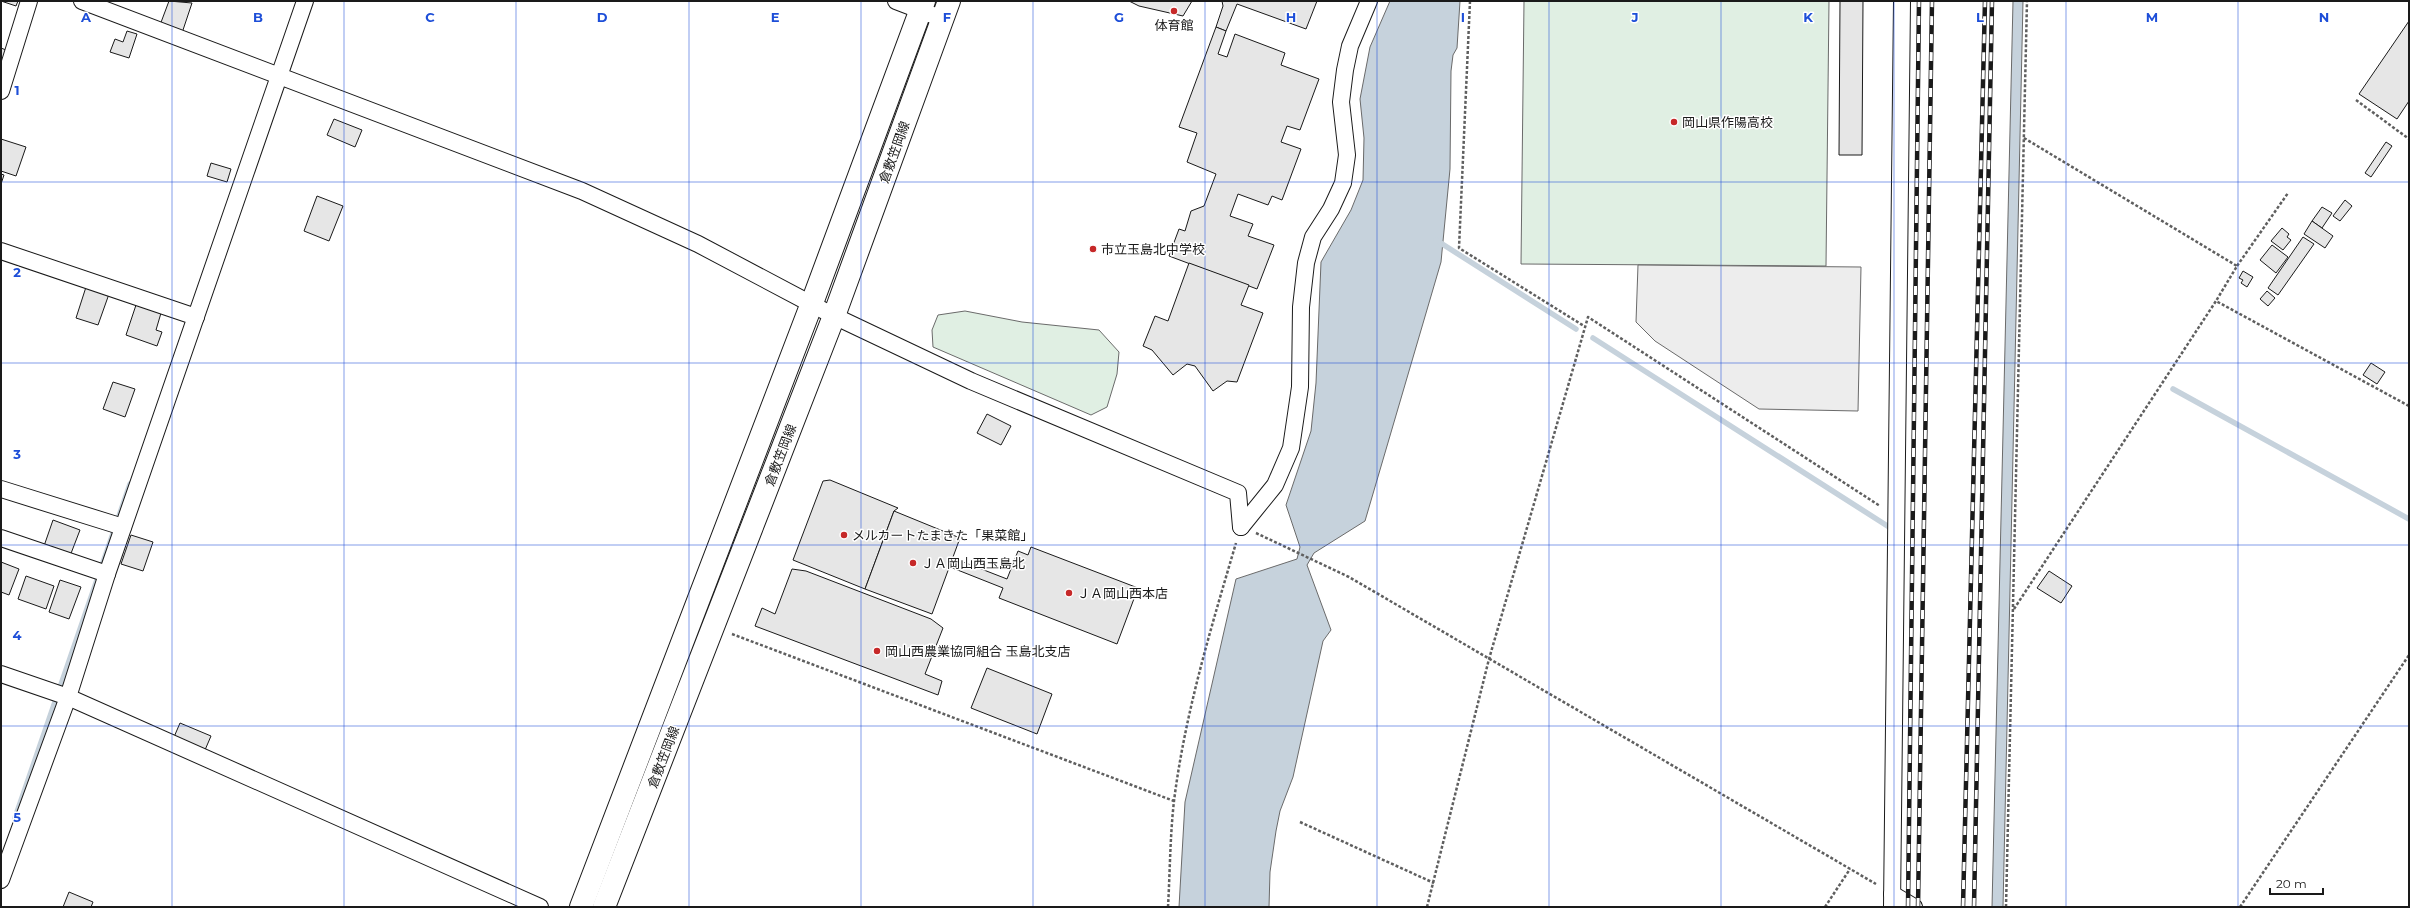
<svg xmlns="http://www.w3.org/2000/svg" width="2410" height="908" font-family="Montserrat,'Noto Sans JP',sans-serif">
<rect width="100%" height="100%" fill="#fff"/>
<!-- green -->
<g fill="#e0efe3" stroke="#6a6a6a">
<polygon points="1524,1 1829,1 1826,266 1521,264"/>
<polygon points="965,311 1022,322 1099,330 1119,352 1117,374 1107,407 1091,415 933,347 932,330 938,315"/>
</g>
<!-- parking -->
<polygon fill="#ededed" stroke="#6a6a6a" points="1638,265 1861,267 1858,411 1759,409 1655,341 1636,322"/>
<!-- water -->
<g fill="#c6d2dc" stroke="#6a6a6a">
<polygon points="1390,1 1460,1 1457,48 1453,55 1451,71 1450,169 1441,262 1365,521 1314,553 1307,565 1331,630 1323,641 1293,777 1280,811 1276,831 1270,872 1269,907 1179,907 1185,802 1236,579 1297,559 1300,547 1286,505 1311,431 1316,383 1321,262 1351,210 1363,180 1364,138 1360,99 1370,47"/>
<polygon points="2013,1 2023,1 2003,907 1992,907"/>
</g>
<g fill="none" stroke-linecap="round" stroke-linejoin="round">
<!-- stream -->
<g stroke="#c6d2dc" stroke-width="5.5">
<polyline points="1436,240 1576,329"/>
<polyline points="1593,338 1889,527"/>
<polyline points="2173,389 2409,519"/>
<polyline points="15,818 130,484"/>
</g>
</g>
<!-- building -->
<g fill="#e6e6e6" stroke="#1a1a1a">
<polygon points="1,1 18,1 16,6"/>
<polygon points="169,1 192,3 182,33 160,25"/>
<polygon points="1129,1 1192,1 1183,16 1139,6"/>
<polygon points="1222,1 1317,1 1306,29 1237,4 1226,31 1216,27 1223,6"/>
<polygon points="1840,1 1863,1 1862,155 1839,155"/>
<polygon points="2409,21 2409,101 2397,119 2359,94"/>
<polygon points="1216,27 1226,31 1218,54 1227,57 1235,34 1285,53 1281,65 1319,79 1300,130 1287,126 1281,142 1301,149 1282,200 1272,196 1268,205 1238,194 1230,216 1253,224 1248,236 1274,245 1257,289 1169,256 1179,229 1185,231 1191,211 1204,206 1216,174 1187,162 1197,133 1179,127"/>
<polygon points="127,31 137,34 129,58 110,52 115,39 123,42"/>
<polygon points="1,48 6,50 1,63"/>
<polygon points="334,119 362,130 355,147 327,135"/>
<polygon points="1,139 26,147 16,176 1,171"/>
<polygon points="2386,142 2392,146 2371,177 2365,173"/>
<polygon points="211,163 231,169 227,182 207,176"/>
<polygon points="1,174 4,175 1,184"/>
<polygon points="317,196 343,206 329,241 304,231"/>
<polygon points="2345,200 2352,206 2340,221 2333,216"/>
<polygon points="2322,207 2332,213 2322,228 2312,221"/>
<polygon points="2312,221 2333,236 2325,248 2304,234"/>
<polygon points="2282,228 2289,234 2287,237 2291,240 2283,250 2271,241"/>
<polygon points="2303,237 2314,244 2278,295 2268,288"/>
<polygon points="2272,245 2288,257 2276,273 2260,260"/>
<polygon points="1189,263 1249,285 1241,305 1263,313 1237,382 1227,381 1213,391 1195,366 1187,364 1173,375 1152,350 1143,346 1155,316 1168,321"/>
<polygon points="2243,271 2253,277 2247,287 2241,283 2243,280 2239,278"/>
<polygon points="86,287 109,294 98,325 76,318"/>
<polygon points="2267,291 2275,298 2268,306 2260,299"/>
<polygon points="136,305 161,313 156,330 162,332 157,346 126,335"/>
<polygon points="2371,363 2385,372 2377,384 2363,375"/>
<polygon points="113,382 135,389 125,417 103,409"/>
<polygon points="987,414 1011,426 1001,445 977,433"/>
<polygon points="830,480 898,508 894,511 865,589 793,560 823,481"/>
<polygon points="894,511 960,538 932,614 865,589"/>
<polygon points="53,520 80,530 70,556 44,546"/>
<polygon points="131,535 153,542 143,571 121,564"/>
<polygon points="1031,547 1138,588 1117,644 999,598 1003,588 950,567 953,558 1007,579 1018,551 1028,555"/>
<polygon points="1,562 19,569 9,595 1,592"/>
<polygon points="792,569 806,571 931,619 943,628 925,674 942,681 938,695 755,626 762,608 775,614"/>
<polygon points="2049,571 2072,586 2061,603 2037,588"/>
<polygon points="26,576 54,586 46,609 18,599"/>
<polygon points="60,580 81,587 69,619 49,612"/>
<polygon points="987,668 1052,694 1037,734 971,708"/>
<polygon points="180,723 211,736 205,750 174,737"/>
<polygon points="69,892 93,902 91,907 63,907"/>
</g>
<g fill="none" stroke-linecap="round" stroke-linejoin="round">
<defs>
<g id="minor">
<polyline points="82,1 582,191 698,244 834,316 971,381 1238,493 1241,527"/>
<polyline points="896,1 943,19"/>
<polyline points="1,91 29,1"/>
<polyline points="1,251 196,317"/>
<polyline points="1,489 123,527"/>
<polyline points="1241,527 1275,485 1291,448 1300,387 1301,307 1306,263 1313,237 1331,209 1343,183 1347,155 1341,102 1345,70 1350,46 1369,1"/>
<polyline points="1,538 107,574"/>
<polyline points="1,674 68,697 540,907"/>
<polyline points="1,880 68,697 107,574 305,1"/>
<polyline points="1892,894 1914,907"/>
<polyline points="1892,907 1902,1"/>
</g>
<g id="primary">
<polyline points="581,907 812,303 924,1"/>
<polyline points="604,907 834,316 949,1"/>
</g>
</defs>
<!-- minor casing -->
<use href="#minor" stroke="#1a1a1a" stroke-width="18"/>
<!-- primary casing -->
<use href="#primary" stroke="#1a1a1a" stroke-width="24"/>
<!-- path -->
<g stroke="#5f5f5f" stroke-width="2.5" stroke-dasharray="3 2" stroke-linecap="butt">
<polyline points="1470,1 1459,248 1584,326"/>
<polyline points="2356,100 2409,139"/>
<polyline points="2024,138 2237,266 2216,301"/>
<polyline points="2237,266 2288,193"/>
<polyline points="1256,533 1349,577 1876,884"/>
<polyline points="2014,609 2216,301 2409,406"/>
<polyline points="732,634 1174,801"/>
<polyline points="1300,822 1434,883"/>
<path d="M1168,907C1170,872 1170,836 1174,801C1185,713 1211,628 1236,543"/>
<polyline points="1427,907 1489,659 1588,317 1880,506"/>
<polyline points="1825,907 1850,869"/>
<polyline points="2006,907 2027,1"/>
<polyline points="2240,907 2409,655"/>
</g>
<!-- minor -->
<use href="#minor" stroke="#fff" stroke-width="16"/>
<!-- primary -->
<use href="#primary" stroke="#fff" stroke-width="22"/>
<defs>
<g id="rail">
<polyline points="1908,907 1919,1"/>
<polyline points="1918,907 1932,1"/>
<polyline points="1963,907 1985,1"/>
<polyline points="1974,907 1992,1"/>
</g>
</defs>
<!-- rail casing -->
<use href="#rail" stroke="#1a1a1a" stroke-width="4.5"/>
<!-- rail -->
<use href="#rail" stroke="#fff" stroke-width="3" stroke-dasharray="9" stroke-linecap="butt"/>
</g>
<!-- grid -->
<path fill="none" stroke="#1d4ed8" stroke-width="1" stroke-opacity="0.55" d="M172,1V907M344,1V907M516,1V907M689,1V907M861,1V907M1033,1V907M1205,1V907M1377,1V907M1549,1V907M1721,1V907M1894,1V907M2066,1V907M2238,1V907M1,182H2409M1,363H2409M1,545H2409M1,726H2409"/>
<!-- markers -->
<g fill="#c62828" stroke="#fff" stroke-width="1.5">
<circle cx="1174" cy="11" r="4"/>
<circle cx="1674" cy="122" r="4"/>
<circle cx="1093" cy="249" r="4"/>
<circle cx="844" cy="535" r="4"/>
<circle cx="913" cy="563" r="4"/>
<circle cx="1069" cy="593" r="4"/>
<circle cx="877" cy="651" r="4"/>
</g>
<g text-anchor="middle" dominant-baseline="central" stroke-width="3" stroke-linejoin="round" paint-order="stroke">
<!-- poi labels -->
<g font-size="13" fill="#1a1a1a" stroke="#fff" text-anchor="start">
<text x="1174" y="25" text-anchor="middle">体育館</text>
<text x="1682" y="122">岡山県作陽高校</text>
<text x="1101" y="249">市立玉島北中学校</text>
<text x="852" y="535">メルカートたまきた「果菜館」</text>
<text x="921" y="563">ＪＡ岡山西玉島北</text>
<text x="1077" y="593">ＪＡ岡山西本店</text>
<text x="885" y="651">岡山西農業協同組合 玉島北支店</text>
</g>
<!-- street labels -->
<g font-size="13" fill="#1a1a1a" stroke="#fff">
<text transform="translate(894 152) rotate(-70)">倉敷笠岡線</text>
<text transform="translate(780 455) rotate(-69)">倉敷笠岡線</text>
<text transform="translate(663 757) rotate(-69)">倉敷笠岡線</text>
</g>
</g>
<g font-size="13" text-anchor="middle" font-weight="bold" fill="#1d4ed8" stroke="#fff" stroke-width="3" stroke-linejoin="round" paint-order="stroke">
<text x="86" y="22">A</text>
<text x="258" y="22">B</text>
<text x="430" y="22">C</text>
<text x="602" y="22">D</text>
<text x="775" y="22">E</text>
<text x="947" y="22">F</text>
<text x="1119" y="22">G</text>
<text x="1291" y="22">H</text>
<text x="1463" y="22">I</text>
<text x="1635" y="22">J</text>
<text x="1808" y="22">K</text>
<text x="1980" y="22">L</text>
<text x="2152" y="22">M</text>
<text x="2324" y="22">N</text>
<text x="17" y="95">1</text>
<text x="17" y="277">2</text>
<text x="17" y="459">3</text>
<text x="17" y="640">4</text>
<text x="17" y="822">5</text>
</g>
<!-- border -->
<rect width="2410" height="908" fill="none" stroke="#1a1a1a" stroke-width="4"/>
<!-- scale -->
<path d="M2270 888v6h53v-6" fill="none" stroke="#1a1a1a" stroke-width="2"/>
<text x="2276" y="888" font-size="12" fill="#1a1a1a" stroke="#ffffff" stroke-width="3" paint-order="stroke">20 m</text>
</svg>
